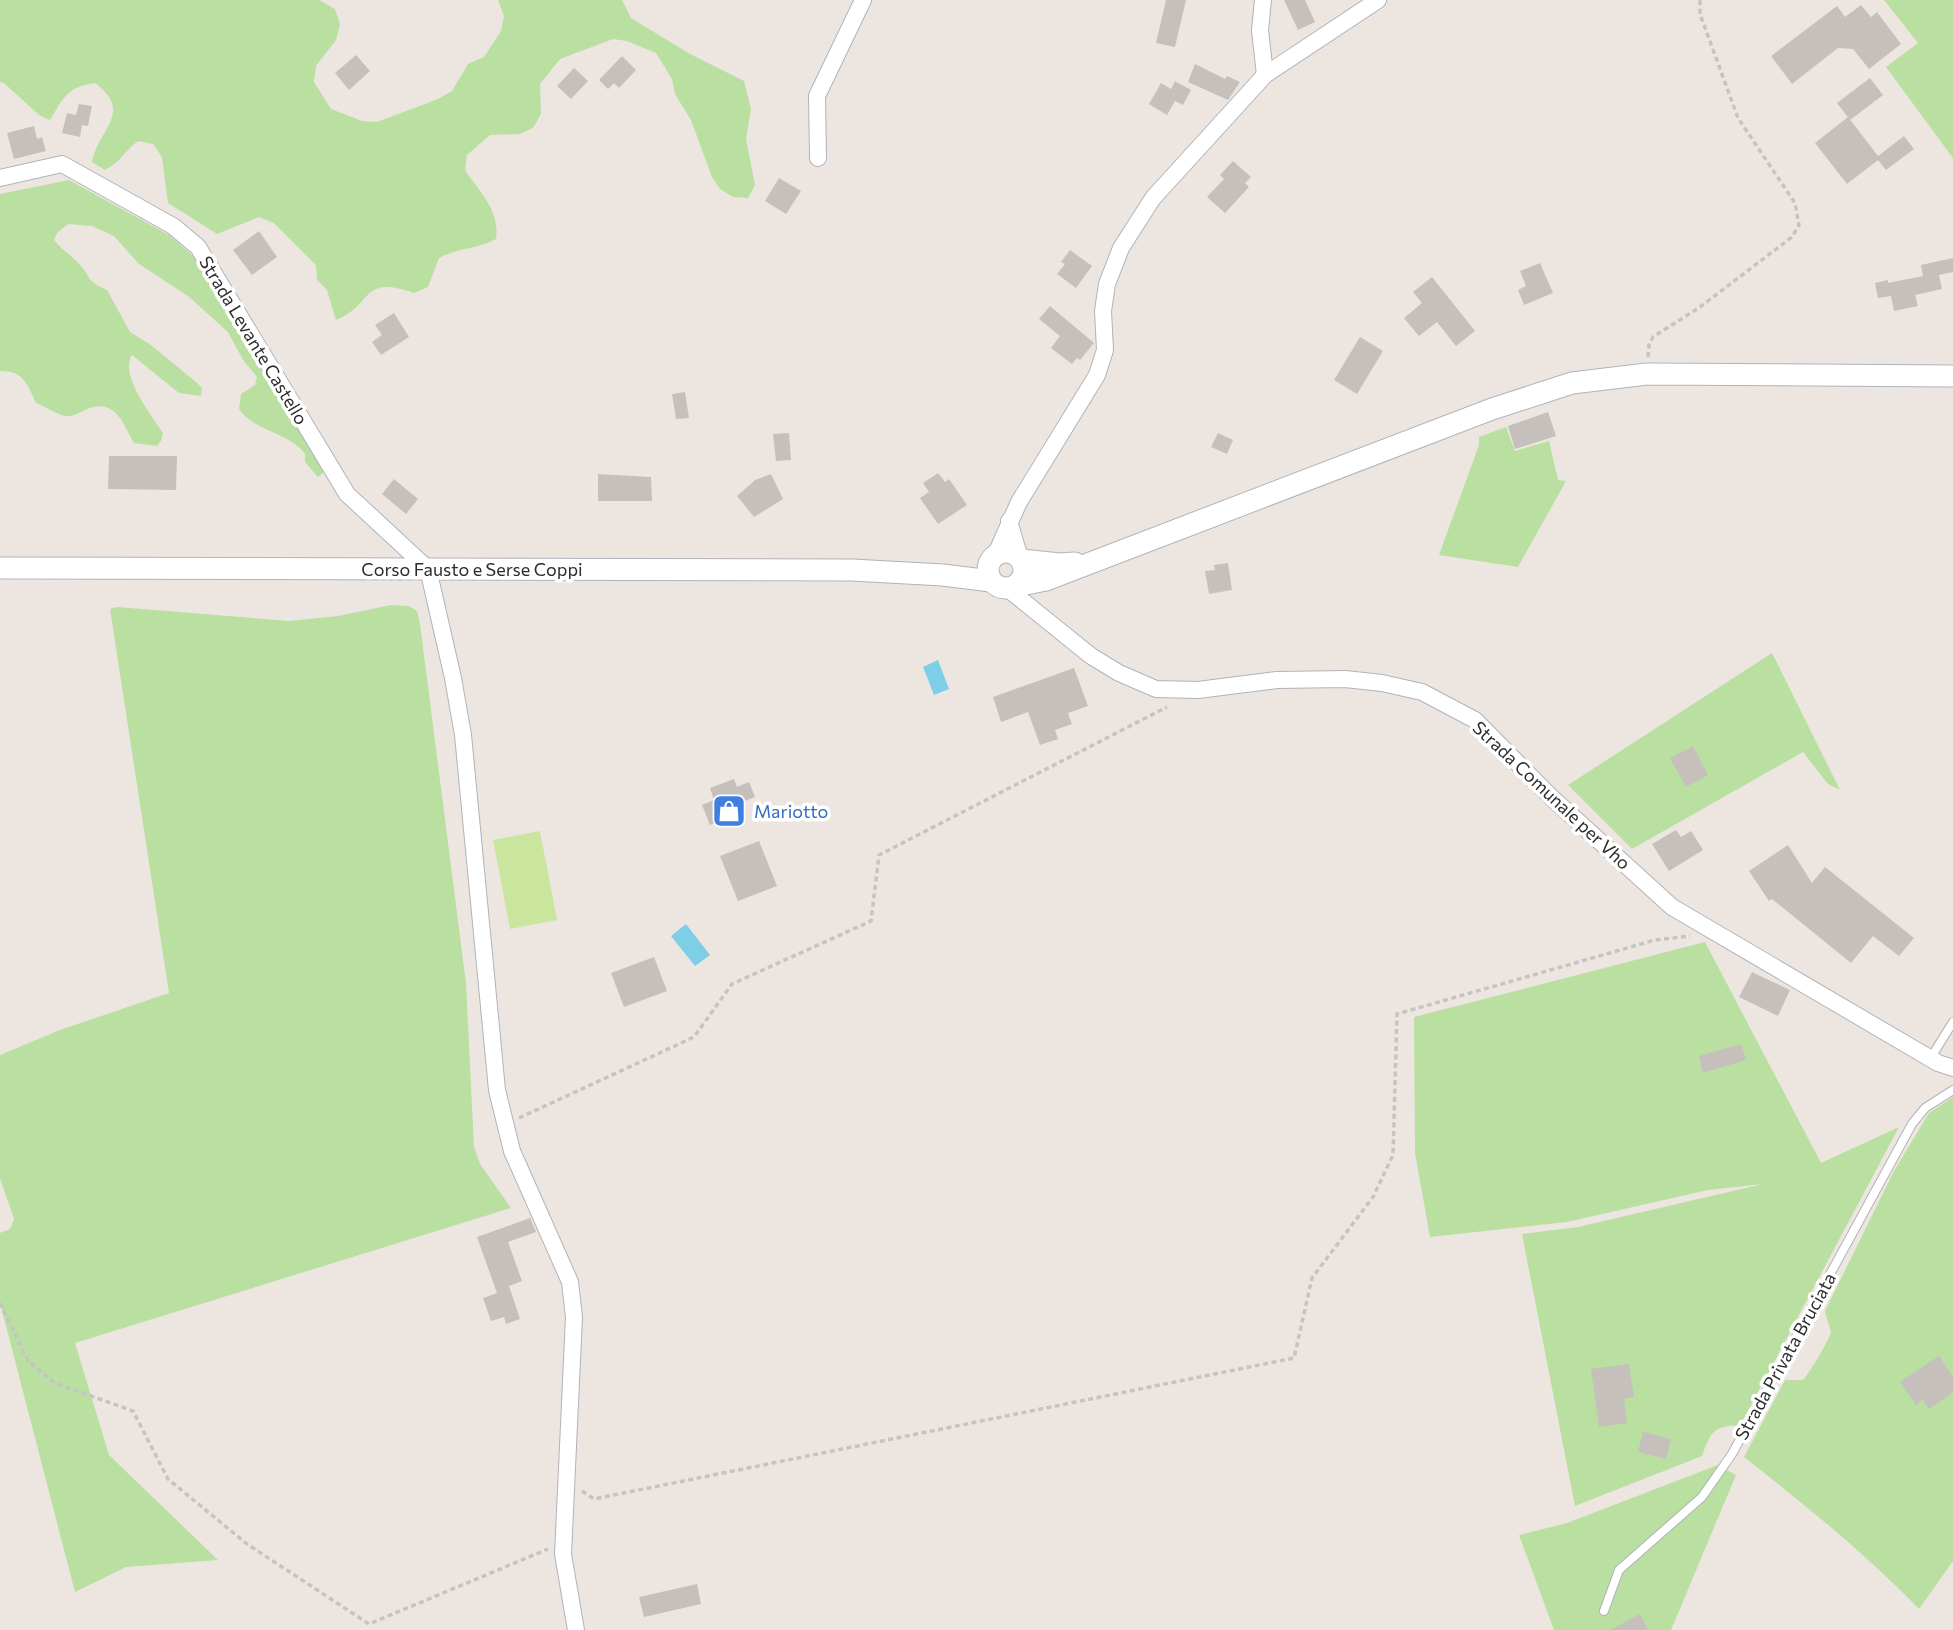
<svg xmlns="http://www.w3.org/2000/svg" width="1953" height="1630" font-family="Commissioner,sans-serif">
<rect width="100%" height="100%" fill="#ede6e0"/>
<!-- green -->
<g fill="#b9dfa1">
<path d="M0,0H319L335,9L340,24L336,40L316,66L314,82L331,109L362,121L377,122L438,99L452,91L468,64L484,57L501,31L504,16L498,0H622L631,18L690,54L744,81L751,109L746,139L755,185L748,198L733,197L720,189L712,177L691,120L675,94L672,79L656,53L627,41L613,39L560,59L540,84L541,114L533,128L520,134L490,135L467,155L465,170C480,193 500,210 496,239C478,249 457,248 439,258L428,287L414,293C360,274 374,305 336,320L327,290L317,280L316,265L274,223L259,217L217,234L168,203L162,157L153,144L138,141C124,151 121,162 105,170L92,162C99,127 134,113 95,83C67,87 64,97 50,120L39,115L4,83L0,82Z"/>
<polygon points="1884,0 1953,0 1953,158 1886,67 1918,43"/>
<path d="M69,180L169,235L192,255L221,297L324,472L318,477L305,462V454C289,432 255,432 239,409L241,394L255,385L257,377L243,360L228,332L188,296L139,264L114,236L92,226L68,224L57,233L54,240C62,250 71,255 79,264C92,278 86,281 107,290L130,332L151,345L196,382L202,388L201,396L179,393L132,355C119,375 151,414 163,433L161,441L157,446L134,443C122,422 115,398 87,409C81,412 73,417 66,416C60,416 44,406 36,403C28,385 23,370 0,371V194Z"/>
<polygon points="1506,427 1515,451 1549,441 1558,480 1566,481 1518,567 1439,555 1479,445 1479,437"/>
<polygon points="391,605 409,606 417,611 420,624 466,983 474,1147 480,1164 511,1208 75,1343 109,1455 218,1560 126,1567 75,1592 0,1303 0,1233 10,1229 14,1219 0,1178 0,1055 60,1030 169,993 110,609 117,607 289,621 338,616"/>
<polygon points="1772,653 1840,790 1828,784 1803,752 1632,849 1568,785"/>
<path d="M1705,942L1821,1163L1899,1127L1740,1426C1714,1424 1710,1434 1702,1456L1575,1506L1522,1234L1578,1227L1763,1184L1708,1190L1567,1222L1430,1237L1415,1153L1414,1017Z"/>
<path d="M1953,1097V1561L1919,1609C1865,1553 1805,1505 1744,1457L1785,1380H1803C1814,1366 1823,1350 1831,1333L1825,1311L1894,1171L1929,1113Z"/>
<polygon points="1718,1465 1736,1475 1671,1630 1554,1630 1519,1535 1567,1523"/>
</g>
<!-- pitch -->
<polygon fill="#cae59e" points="540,831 557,920 510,929 493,840"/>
<!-- water -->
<g fill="#7ccfe6">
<polygon points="938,660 949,689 934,695 923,667"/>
<polygon points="686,924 710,955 695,966 671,936"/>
</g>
<!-- building -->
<g fill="#c5c0bc">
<polygon points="1166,0 1186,0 1175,47 1156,43"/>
<polygon points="1284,0 1305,0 1315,22 1298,30"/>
<polygon points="1861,5 1871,17 1877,12 1901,44 1869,69 1853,49 1838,48 1792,84 1771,56 1837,6 1845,17"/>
<polygon points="356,55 370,71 349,90 335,73"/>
<polygon points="622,56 636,70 619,88 614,83 608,89 599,80"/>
<polygon points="1195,64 1225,79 1227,76 1240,82 1228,100 1188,82"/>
<polygon points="574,68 588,81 571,99 557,86"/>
<polygon points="1870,78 1883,95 1850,120 1837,103"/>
<polygon points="1175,81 1191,90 1183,105 1175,101 1167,115 1149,104 1161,83 1171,89"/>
<polygon points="79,104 92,106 88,126 82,125 80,137 62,133 67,113 76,115"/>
<polygon points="1848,117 1878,156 1904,136 1914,149 1886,170 1878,160 1847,184 1815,143"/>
<polygon points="34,126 37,139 42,137 46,151 14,159 7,133"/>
<polygon points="1233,161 1251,177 1245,183 1249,187 1225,213 1207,197 1224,179 1220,175"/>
<polygon points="779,178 801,191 786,214 765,201"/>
<polygon points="259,231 277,257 252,275 233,250"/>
<polygon points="1070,250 1092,266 1076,288 1057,274 1065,264 1061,262"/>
<polygon points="1953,258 1953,272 1939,275 1942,289 1915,295 1918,306 1894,311 1891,296 1878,298 1875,283 1888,280 1888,283 1923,276 1921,265"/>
<polygon points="1540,263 1553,293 1524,305 1518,290 1526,286 1520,271"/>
<polygon points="1432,277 1475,331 1456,346 1437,322 1419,336 1404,318 1422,303 1413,292"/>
<polygon points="1050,306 1094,343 1080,360 1077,358 1072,364 1051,348 1060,336 1039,319"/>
<polygon points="394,313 409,337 381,355 372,342 382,335 375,325"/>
<polygon points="1360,337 1383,351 1357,394 1334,380"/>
<polygon points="685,392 689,418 676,419 672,394"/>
<polygon points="1548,412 1556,436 1515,449 1508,426"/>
<polygon points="789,433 791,460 776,461 773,434"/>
<polygon points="1218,433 1233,440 1227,454 1211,447"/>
<polygon points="109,456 177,456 176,490 108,489"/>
<polygon points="938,473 945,482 949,479 967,505 938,524 920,498 929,492 923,483"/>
<polygon points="598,474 651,477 652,501 598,501"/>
<polygon points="771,474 783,499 754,517 737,496 755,480"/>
<polygon points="394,479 418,499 406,514 382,494"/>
<polygon points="1228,563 1232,590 1209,594 1205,571 1215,570 1214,565"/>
<polygon points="1074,668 1088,706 1068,713 1072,724 1055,730 1058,739 1040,745 1028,712 1001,722 993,697"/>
<polygon points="1693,746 1708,775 1686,787 1670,758"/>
<polygon points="734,779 737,787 749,782 755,797 742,802 745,811 710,825 702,805 714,800 710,788"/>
<polygon points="1676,830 1681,837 1691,831 1703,850 1669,871 1652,844"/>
<polygon points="759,841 777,886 738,901 720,856"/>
<polygon points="1788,845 1812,883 1825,867 1914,938 1899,956 1873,936 1851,963 1772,899 1769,901 1749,871"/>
<polygon points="654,957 667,991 624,1007 611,973"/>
<polygon points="1752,972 1790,990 1778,1016 1739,997"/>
<polygon points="1741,1044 1746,1060 1703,1073 1699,1056"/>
<polygon points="530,1218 536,1232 508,1242 522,1281 509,1286 520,1319 506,1324 504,1317 491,1321 483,1298 497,1293 477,1237"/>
<polygon points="1939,1356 1953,1377 1953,1392 1929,1409 1923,1400 1916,1405 1900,1382"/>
<polygon points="1629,1364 1634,1397 1624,1399 1627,1423 1599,1427 1591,1369"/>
<polygon points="1643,1432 1671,1439 1666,1459 1638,1452"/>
<polygon points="697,1584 701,1604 644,1617 639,1597"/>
<polygon points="1640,1614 1648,1630 1610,1630"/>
</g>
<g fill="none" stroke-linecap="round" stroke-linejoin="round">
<defs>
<g id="lane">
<polyline points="1930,1059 1953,1022"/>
<polyline points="1604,1611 1619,1570 1702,1497 1732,1454 1912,1124 1925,1108 1953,1090"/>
</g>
<g id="street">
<polyline points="1263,0 1260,30 1265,75"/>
<polyline points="818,158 817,96 863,0"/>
<polyline points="0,178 62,164 173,226 198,247 347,494 428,569 453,678 463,735 497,1090 512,1151 570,1282 574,1317 563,1554 576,1630"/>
<polyline points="1009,521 1020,558"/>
<polyline points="995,556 1019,502 1097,375 1105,350 1103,311 1107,284 1121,248 1153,198 1265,75 1378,0"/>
<polyline points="1008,589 1091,656 1119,673 1156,689 1198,690 1277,680 1345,679 1382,683 1422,692 1475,720 1551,797 1672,907 1938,1063 1953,1068"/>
</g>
<g id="secondary">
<circle cx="1006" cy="570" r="18"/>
<polyline points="1021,560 1060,564 1075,563"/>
<polyline points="0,568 852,570 943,575 991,581"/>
<polyline points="1016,586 1046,580 1492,409 1572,383 1647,374 1953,376"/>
</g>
</defs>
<!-- lane casing -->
<use href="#lane" stroke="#b0b3bb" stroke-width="10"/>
<!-- street casing -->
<use href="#street" stroke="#b0b3bb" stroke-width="18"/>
<!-- secondary casing -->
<use href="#secondary" stroke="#b0b3bb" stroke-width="23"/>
<!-- path -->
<g stroke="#c4c4c4" stroke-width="3.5" stroke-dasharray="5 3.5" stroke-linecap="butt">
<polyline points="1648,357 1649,345 1653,337 1700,307 1792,237 1799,225 1795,203 1738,118 1700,14 1700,0"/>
<polyline points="519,1118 694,1037 732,984 871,921 879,855 1167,707"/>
<polyline points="0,1303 28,1361 55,1383 133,1411 168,1479 247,1544 369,1624 548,1549"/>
<polyline points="582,1491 594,1499 1294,1358 1312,1278 1373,1197 1393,1155 1397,1014 1655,940 1690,936"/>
</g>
<!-- lane -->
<use href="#lane" stroke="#fff" stroke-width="8"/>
<!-- street -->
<use href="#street" stroke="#fff" stroke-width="16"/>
<!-- secondary -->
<use href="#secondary" stroke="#fff" stroke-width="21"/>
</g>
<!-- icons -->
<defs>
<symbol id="shop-square" viewBox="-11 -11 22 22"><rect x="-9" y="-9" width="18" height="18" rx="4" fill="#3f7fe0" stroke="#fff"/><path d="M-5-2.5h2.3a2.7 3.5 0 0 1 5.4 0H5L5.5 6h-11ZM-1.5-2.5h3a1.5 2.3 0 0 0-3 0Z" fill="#fff"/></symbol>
</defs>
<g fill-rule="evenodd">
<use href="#shop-square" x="710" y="792" width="38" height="38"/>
</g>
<g text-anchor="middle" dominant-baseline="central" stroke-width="7" stroke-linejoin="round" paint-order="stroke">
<!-- street labels -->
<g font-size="18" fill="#2c2c2c" stroke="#fff">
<text transform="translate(254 340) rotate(59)">Strada Levante Castello</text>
<text x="472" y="569">Corso Fausto e Serse Coppi</text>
<text transform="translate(1552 795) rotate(43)">Strada Comunale per Vho</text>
<text transform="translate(1785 1356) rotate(-61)">Strada Privata Bruciata</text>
</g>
<!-- shop labels -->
<g font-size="18" fill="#366cbe" stroke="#fff" text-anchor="start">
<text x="754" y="811">Mariotto</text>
</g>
</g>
</svg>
